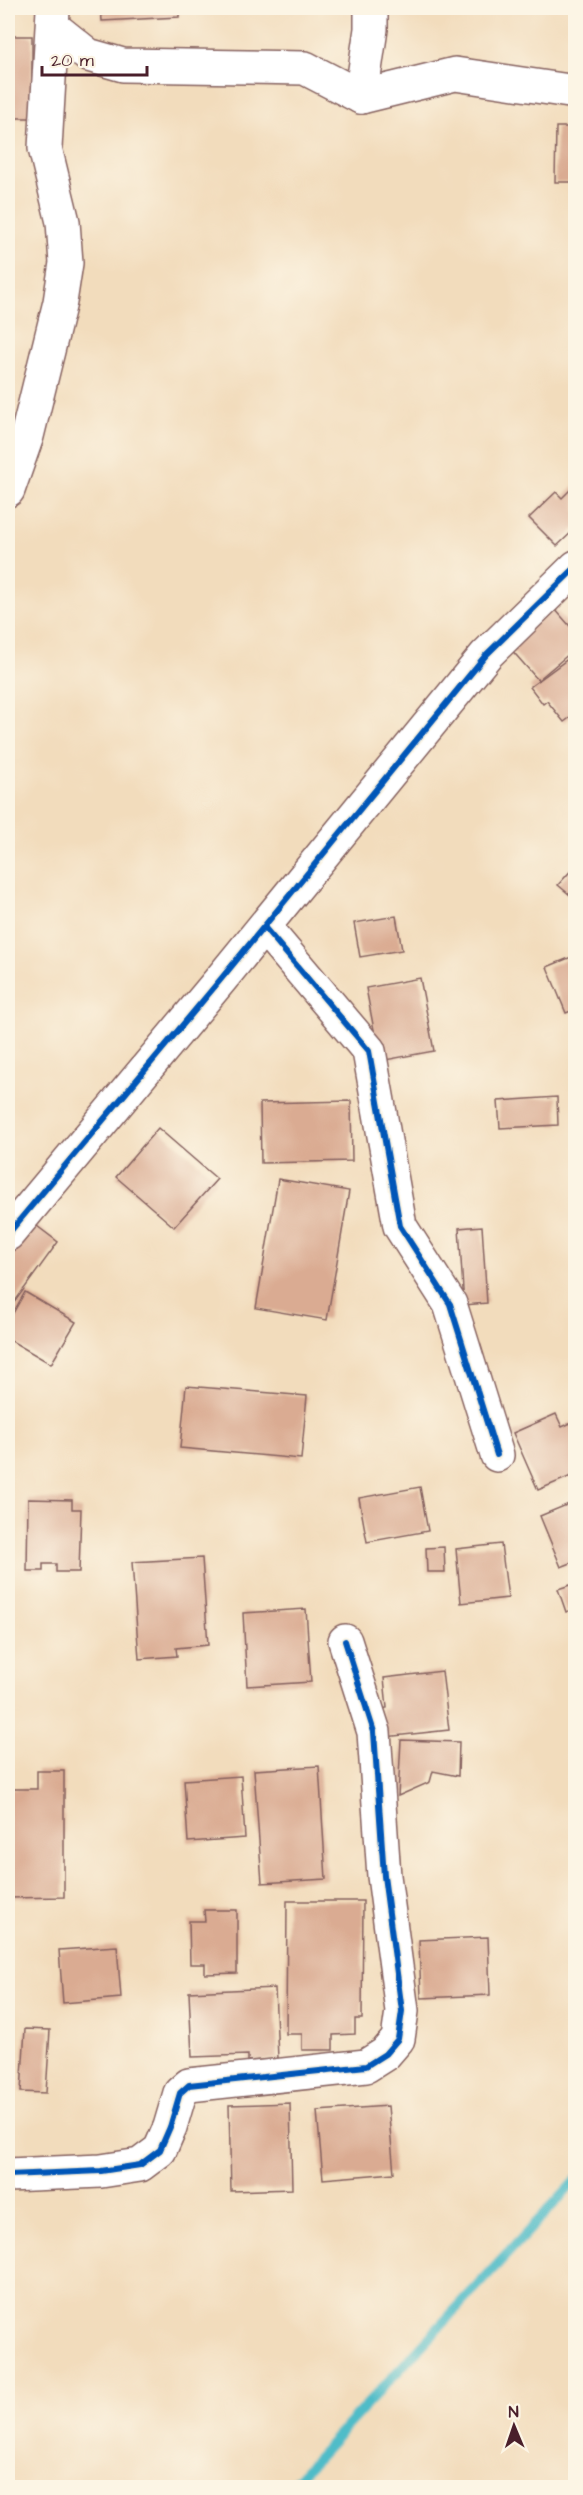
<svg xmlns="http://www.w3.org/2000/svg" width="583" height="2495" font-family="'Architects Daughter',sans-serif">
<rect width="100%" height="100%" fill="#fcf5e5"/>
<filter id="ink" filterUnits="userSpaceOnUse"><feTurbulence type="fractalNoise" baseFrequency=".0167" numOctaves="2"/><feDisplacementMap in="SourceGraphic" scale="12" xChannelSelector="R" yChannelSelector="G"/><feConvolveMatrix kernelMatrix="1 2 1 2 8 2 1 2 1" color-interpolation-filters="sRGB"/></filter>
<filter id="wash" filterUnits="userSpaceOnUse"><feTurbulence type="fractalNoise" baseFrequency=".008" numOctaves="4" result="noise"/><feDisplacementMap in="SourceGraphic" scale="24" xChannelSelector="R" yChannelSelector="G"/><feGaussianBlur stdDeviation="1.35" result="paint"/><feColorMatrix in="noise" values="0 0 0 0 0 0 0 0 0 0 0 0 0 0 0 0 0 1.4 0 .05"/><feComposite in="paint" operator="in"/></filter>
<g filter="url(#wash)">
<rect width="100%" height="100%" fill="#f2dcbc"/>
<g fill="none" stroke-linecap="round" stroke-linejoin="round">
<!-- stream -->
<polyline stroke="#4fbcc8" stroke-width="10" points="289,2488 576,2180"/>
</g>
<g id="blocks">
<!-- building -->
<g fill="#daab92">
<polygon points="101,8 179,8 179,17 102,21"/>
<rect x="8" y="36" width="24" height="82"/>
<polygon points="556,127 576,127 576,182 555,182"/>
<polygon points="576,484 576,528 557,546 529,518 556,492 562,498"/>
<polygon points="554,608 576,633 576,648 538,680 509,647"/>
<polygon points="576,653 576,713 564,722 547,701 543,704 530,687"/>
<polygon points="576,865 576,900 558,885"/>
<polygon points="396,916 402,950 360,957 354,923"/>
<polygon points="576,955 576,1009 566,1013 547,967"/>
<polygon points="420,978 434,1051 380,1061 366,988"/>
<polygon points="557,1097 558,1125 500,1128 498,1101"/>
<polygon points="351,1101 352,1161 261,1163 260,1103"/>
<polygon points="158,1128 217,1179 174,1227 116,1177"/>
<polygon points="278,1179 349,1191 327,1320 256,1308"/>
<polygon points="33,1223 58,1242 8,1311 8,1258"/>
<polygon points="482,1226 487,1303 464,1305 459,1228"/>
<polygon points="25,1292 76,1322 51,1364 8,1339 8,1322"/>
<polygon points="186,1386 307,1396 301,1459 180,1448"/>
<polygon points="556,1414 562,1427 573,1422 576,1428 576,1474 538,1490 513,1433"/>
<polygon points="420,1487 428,1531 367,1542 359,1498"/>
<polygon points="28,1499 72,1500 72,1509 81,1509 79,1572 56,1572 56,1564 43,1564 43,1571 27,1571"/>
<polygon points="576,1501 576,1561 561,1567 540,1516"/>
<polygon points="501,1544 508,1598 461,1603 456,1549"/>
<polygon points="444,1547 445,1572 427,1572 426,1548"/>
<polygon points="202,1558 208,1645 176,1648 177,1656 139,1659 132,1562"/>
<polygon points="576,1583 576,1608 566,1612 558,1589"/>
<polygon points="306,1609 311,1682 247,1686 243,1613"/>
<polygon points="442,1671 449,1730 385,1737 381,1709 387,1708 384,1678"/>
<polygon points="401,1740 459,1742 458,1776 433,1771 430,1782 398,1796"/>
<polygon points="319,1766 326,1879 262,1883 254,1770"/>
<polygon points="37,1771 64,1771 64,1897 8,1898 8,1789 37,1789"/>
<polygon points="241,1776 245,1838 188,1842 184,1780"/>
<polygon points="287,1901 363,1901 362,2019 355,2019 355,2034 333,2035 333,2050 302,2050 302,2034 286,2034"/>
<polygon points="204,1910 237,1910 237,1973 205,1974 205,1964 190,1964 189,1921 205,1921"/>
<polygon points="488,1937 490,1995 421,1998 419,1940"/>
<polygon points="117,1946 121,1998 63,2003 59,1950"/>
<polygon points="275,1988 278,2059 248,2061 248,2055 192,2057 189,1992"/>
<polygon points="25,2029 50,2030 46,2093 21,2092"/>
<polygon points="290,2103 292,2189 231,2191 229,2105"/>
<polygon points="388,2106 394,2173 323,2179 317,2111"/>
</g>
</g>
</g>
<g filter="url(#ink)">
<use href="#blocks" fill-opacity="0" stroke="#85615e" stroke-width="1.5"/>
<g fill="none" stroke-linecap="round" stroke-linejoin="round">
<defs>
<g id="minor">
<polyline points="53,27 88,55 123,65 305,68 361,97 455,74 576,92"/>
<polyline points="361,97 371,29 371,8"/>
<polyline points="8,490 27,436 60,302 66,263 63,222 45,148 53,10"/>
<polyline points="264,927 369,1051 400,1226 450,1304 497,1455"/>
<polyline points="8,1234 221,979 486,655 576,567"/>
<polyline points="8,2175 101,2171 140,2165 160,2150 170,2127 180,2093 189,2085 366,2066 385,2054 398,2039 402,2011 384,1876 374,1732 345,1641"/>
</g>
</defs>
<!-- minor casing -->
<use href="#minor" stroke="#85615e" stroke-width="36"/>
<!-- minor -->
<use href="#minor" stroke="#fff" stroke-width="33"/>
<defs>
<g id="cycleway">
<polyline points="264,927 369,1051 400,1226 450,1304 497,1455"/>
<polyline points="8,1234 221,979 486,655 576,567"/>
<polyline points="8,2175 101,2171 140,2165 160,2150 170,2127 180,2093 189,2085 366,2066 385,2054 398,2039 402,2011 384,1876 374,1732 345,1641"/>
</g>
</defs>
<!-- cycleway casing -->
<use href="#cycleway" stroke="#fcf5e5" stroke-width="10"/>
<!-- cycleway -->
<use href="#cycleway" stroke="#0057b8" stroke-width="6"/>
</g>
</g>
<!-- margin -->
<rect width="583" height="2495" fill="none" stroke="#fcf5e5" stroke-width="30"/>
<!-- north arrow -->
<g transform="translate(514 2426) rotate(358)" stroke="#fcf5e5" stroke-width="4.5" paint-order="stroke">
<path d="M0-4.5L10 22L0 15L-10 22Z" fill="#4a1f2b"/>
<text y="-9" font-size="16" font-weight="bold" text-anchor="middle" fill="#4a1f2b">N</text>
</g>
<!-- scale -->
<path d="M42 66v9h105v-9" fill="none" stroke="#4a1f2b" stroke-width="3"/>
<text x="51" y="66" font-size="18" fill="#4a1f2b" stroke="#fcf5e5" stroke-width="4.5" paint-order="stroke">20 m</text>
</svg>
